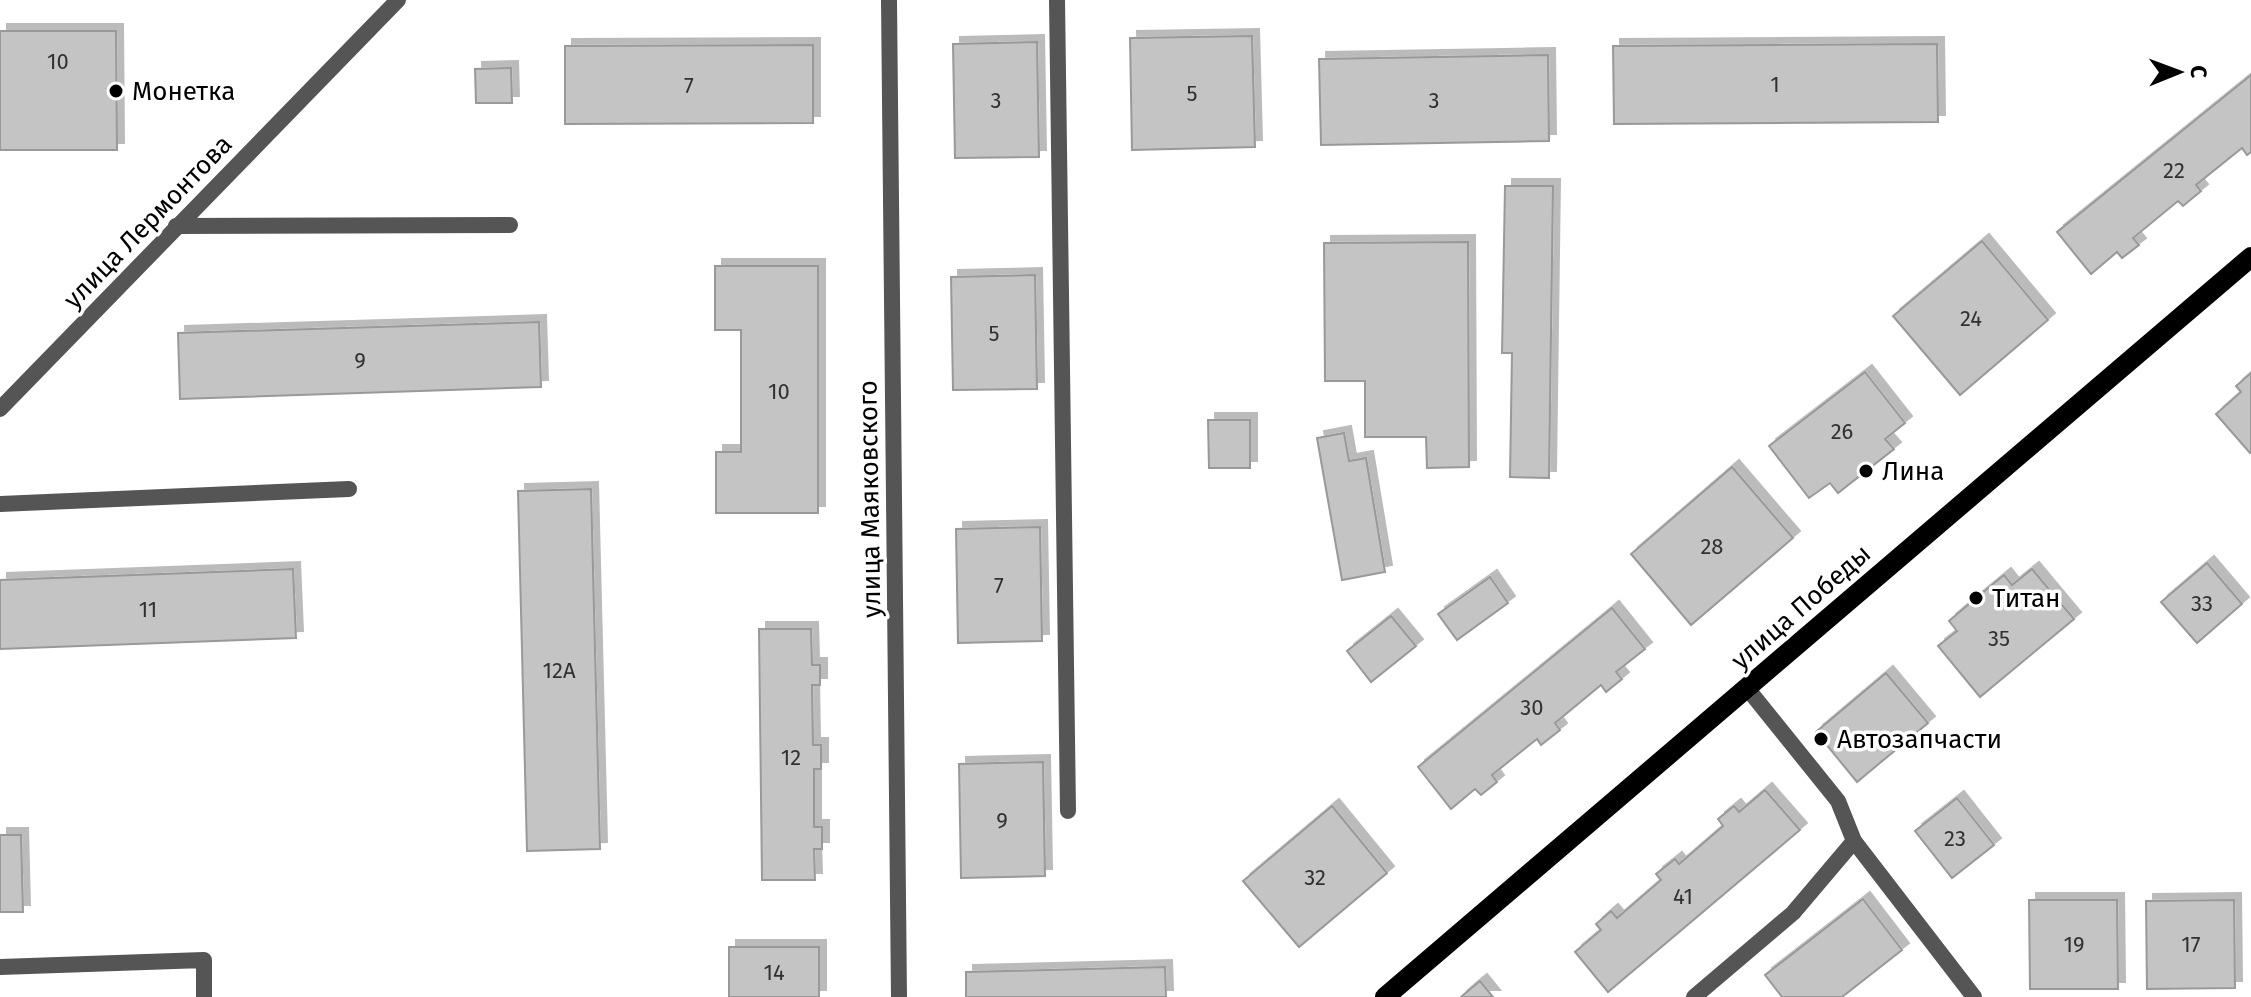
<svg xmlns="http://www.w3.org/2000/svg" width="2251" height="997" font-family="'Fira Sans',sans-serif">
<defs>
<filter id="shadow"><feDropShadow dx="7" dy="-7" stdDeviation="0" flood-color="#0004"/></filter>
</defs>
<rect width="100%" height="100%" fill="#fff"/>
<!-- building -->
<g fill="#c4c4c4" stroke="#999" stroke-width="2" filter="url(#shadow)">
<polygon points="0,31 116,31 117,150 0,150"/>
<polygon points="1252,36 1255,147 1132,150 1130,38"/>
<polygon points="1037,42 1039,157 955,158 953,44"/>
<polygon points="1937,44 1938,122 1614,124 1613,46"/>
<polygon points="813,45 813,123 565,124 565,46"/>
<polygon points="1548,55 1549,141 1321,145 1319,59"/>
<polygon points="511,68 512,103 476,103 475,69"/>
<polygon points="2251,75 2251,152 2247,155 2242,148 2196,185 2201,191 2183,206 2178,201 2133,238 2139,245 2122,258 2117,252 2091,274 2057,232"/>
<polygon points="1505,186 1553,186 1549,478 1510,477 1512,353 1502,353"/>
<polygon points="1982,241 2048,320 1960,395 1893,316"/>
<polygon points="1468,242 1469,467 1427,468 1426,437 1365,437 1365,381 1325,381 1324,243"/>
<polygon points="715,266 818,266 818,513 716,513 716,452 741,452 741,330 715,330"/>
<polygon points="1035,275 1037,389 953,390 951,277"/>
<polygon points="539,322 541,387 180,399 178,333"/>
<polygon points="1865,372 1905,423 1885,439 1894,449 1838,493 1830,483 1809,498 1769,446"/>
<polygon points="2251,373 2251,453 2250,453 2216,414 2241,392 2236,386"/>
<polygon points="1208,420 1250,420 1250,468 1209,468"/>
<polygon points="1344,433 1349,461 1366,458 1385,572 1342,580 1317,438"/>
<polygon points="1732,467 1793,538 1691,625 1631,554"/>
<polygon points="591,489 600,849 527,851 518,491"/>
<polygon points="1040,527 1042,641 958,643 956,529"/>
<polygon points="2207,563 2242,604 2197,643 2161,602"/>
<polygon points="293,569 296,638 0,649 0,580"/>
<polygon points="2032,569 2074,619 1980,697 1938,646 1957,631 1949,621 1976,598 2004,575 2012,585"/>
<polygon points="1490,577 1508,603 1457,640 1438,614"/>
<polygon points="1612,608 1645,649 1616,672 1622,679 1606,692 1601,685 1555,723 1560,730 1541,745 1537,739 1492,775 1497,782 1481,795 1475,789 1451,809 1418,767"/>
<polygon points="1391,616 1416,646 1371,682 1347,651"/>
<polygon points="759,629 811,629 812,665 820,665 820,685 812,685 813,745 821,745 821,769 814,769 814,827 822,827 822,849 814,849 815,880 762,880"/>
<polygon points="1886,673 1928,723 1857,782 1816,732"/>
<polygon points="1043,762 1045,876 961,878 959,764"/>
<polygon points="1765,790 1800,830 1608,992 1575,952 1601,930 1596,924 1611,911 1617,918 1661,880 1656,874 1675,859 1679,864 1723,826 1718,819 1734,806 1739,812"/>
<polygon points="1957,798 1994,845 1952,878 1915,831"/>
<polygon points="1332,806 1387,873 1299,947 1243,881"/>
<polygon points="0,835 21,835 23,912 0,912"/>
<polygon points="1863,899 1902,950 1842,997 1782,997 1765,975"/>
<polygon points="2029,900 2117,900 2118,989 2030,989"/>
<polygon points="2234,900 2235,988 2147,989 2146,901"/>
<rect x="729" y="947" width="90" height="50"/>
<polygon points="1165,967 1166,997 966,997 966,972"/>
<polygon points="1480,981 1493,997 1461,997 1469,990"/>
</g>
<g fill="none" stroke-linecap="round" stroke-linejoin="round">
<!-- service -->
<g stroke="#555" stroke-width="16">
<polyline points="1057,0 1068,811"/>
<polyline points="176,226 510,225"/>
<polyline points="0,504 349,489"/>
<polyline points="1747,688 1838,801 1854,841 1974,997"/>
<polyline points="0,967 204,960 204,997"/>
<polyline points="1694,997 1793,913 1854,841"/>
</g>
<!-- minor -->
<polyline stroke="#555" stroke-width="16" points="0,409 398,0"/>
<!-- tertiary -->
<polyline stroke="#555" stroke-width="16" points="889,0 899,997"/>
<!-- primary -->
<polyline stroke="#000" stroke-width="20" points="1385,997 2251,257"/>
</g>
<!-- markers -->
<g fill="#000" stroke="#fff" stroke-width="3">
<circle cx="116" cy="91" r="8"/>
<circle cx="1866" cy="471" r="8"/>
<circle cx="1976" cy="598" r="8"/>
<circle cx="1821" cy="739" r="8"/>
</g>
<g text-anchor="middle" dominant-baseline="central" stroke-width="7" stroke-linejoin="round" paint-order="stroke">
<!-- number labels -->
<g font-size="22" fill="#313131">
<text x="58" y="61">10</text>
<text x="1775" y="84">1</text>
<text x="689" y="85">7</text>
<text x="1192" y="93">5</text>
<text x="996" y="100">3</text>
<text x="1434" y="100">3</text>
<text x="2174" y="170">22</text>
<text x="1971" y="318">24</text>
<text x="994" y="333">5</text>
<text x="360" y="360">9</text>
<text x="779" y="391">10</text>
<text x="1842" y="431">26</text>
<text x="1712" y="546">28</text>
<text x="999" y="585">7</text>
<text x="2202" y="603">33</text>
<text x="148" y="609">11</text>
<text x="1999" y="638">35</text>
<text x="559" y="670">12А</text>
<text x="1532" y="707">30</text>
<text x="791" y="757">12</text>
<text x="1002" y="820">9</text>
<text x="1955" y="838">23</text>
<text x="1315" y="877">32</text>
<text x="1683" y="896">41</text>
<text x="2074" y="944">19</text>
<text x="2191" y="944">17</text>
<text x="774" y="972">14</text>
</g>
<!-- poi labels -->
<g font-size="26" fill="#000" stroke="#fff" text-anchor="start">
<text x="132" y="91">Монетка</text>
<text x="1882" y="471">Лина</text>
<text x="1992" y="598">Титан</text>
<text x="1837" y="739">Автозапчасти</text>
</g>
<!-- street labels -->
<g font-size="26" fill="#000" stroke="#fff">
<text transform="translate(148 222) rotate(-46)">улица Лермонтова</text>
<text transform="translate(870 499) rotate(-91)">улица Маяковского</text>
<text transform="translate(1801 607) rotate(-41)">улица Победы</text>
</g>
</g>
<!-- north arrow -->
<g transform="translate(2179 72) rotate(89)" stroke="#ffffff" stroke-width="6" paint-order="stroke">
<path d="M0-6L14 30L0 20L-14 30Z" fill="#000000"/>
<text y="-12" font-size="22" font-weight="bold" text-anchor="middle" fill="#000000">С</text>
</g>
</svg>
